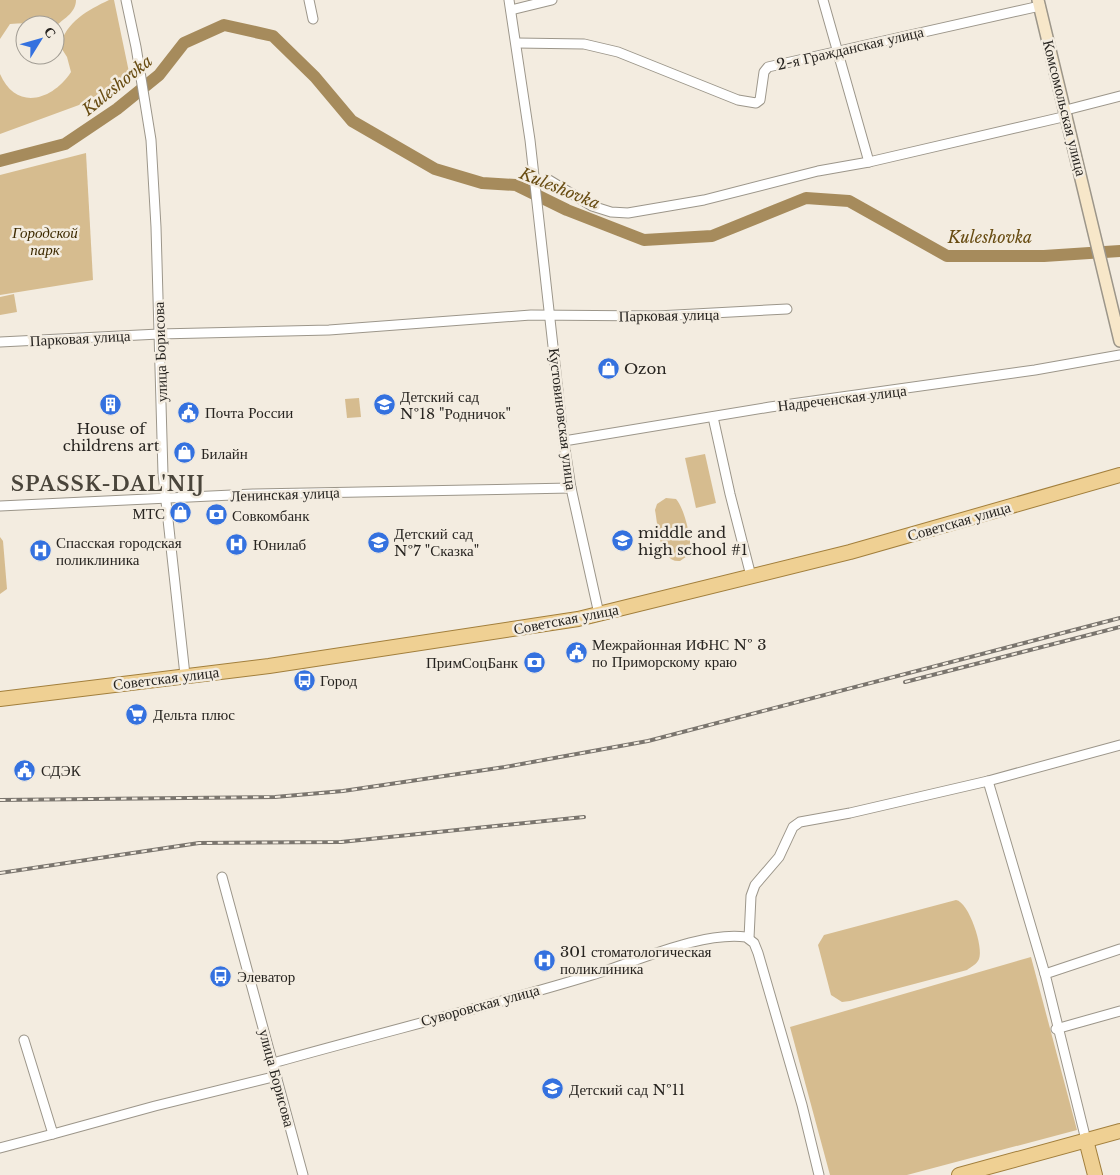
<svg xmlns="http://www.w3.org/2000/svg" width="1120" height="1175" font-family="'Libre Baskerville',serif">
<rect width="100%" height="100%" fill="#f3ece0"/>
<!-- green -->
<g fill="#d6bc8f">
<path d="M0,0H76C76,12 65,18 57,25C43,24 25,22 10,24L0,39Z"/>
<path d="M109,0H114L130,77L79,105L0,134V74C16,111 52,101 71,72L67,57L60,46C66,22 88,10 109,0Z"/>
<polygon points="86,153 93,280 0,295 0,175"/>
<polygon points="14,294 17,312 0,315 0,297"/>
<polygon points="359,398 361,417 347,418 345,399"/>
<polygon points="705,454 716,503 696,508 685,458"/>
<path d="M666,498L676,499C684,507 693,543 690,554L680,561C659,563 658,525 655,510L657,504Z"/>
<polygon points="0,537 3,541 7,589 0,594"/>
<path d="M956,900C969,902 984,948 979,959C977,964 971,967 967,970L850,1001L842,1002L831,995L818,945L824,935Z"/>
<polygon points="1031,957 1077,1130 907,1175 830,1175 790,1027"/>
</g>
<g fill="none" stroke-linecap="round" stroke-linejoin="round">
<!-- river -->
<polyline stroke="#a68b5c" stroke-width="12" points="0,161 65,144 117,109 159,75 184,43 224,25 273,36 315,77 352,121 435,169 482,183 516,185 567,210 644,240 712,236 806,198 849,201 947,256 1044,256 1120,251"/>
<defs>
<g id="minor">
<polyline points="126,0 136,47 151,140 156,227 163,474 185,675"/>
<polyline points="309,0 313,19"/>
<polyline points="509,0 530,140 563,436 571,488 599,614"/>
<polyline points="823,0 869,162"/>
<polyline points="511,10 552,0"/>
<polyline points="517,43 584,44 618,52 738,100 756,103 760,100 764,72 768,67 1040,6"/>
<polyline points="1066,110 1120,96"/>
<polyline points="549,180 592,206 611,212 628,213 704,200 818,171 869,162 1067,116"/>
<polyline points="0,342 159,334 329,330 531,315 657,316 787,309"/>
<polyline points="713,417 730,494 751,576"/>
<polyline points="564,441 770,407 1035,370 1120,355"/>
<polyline points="0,506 253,494 571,488"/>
<polyline points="988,781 1045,974"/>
<polyline points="222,877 303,1175"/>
<polyline points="749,938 751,896 755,885 779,857 793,827 800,822 850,813 988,781 1120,745"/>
<polyline points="1056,1029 1120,1011"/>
<polyline points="24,1040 53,1134 155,1106 277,1076"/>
<path d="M273,1063C379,1033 487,1007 592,975C636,962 701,931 746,937L754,943L758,953L802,1105L819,1175"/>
<polyline points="1086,1140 1045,974 1120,949"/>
<polyline points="0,1148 53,1134"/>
</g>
<polyline id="secondary" points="1038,0 1120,341"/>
<g id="primary">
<polyline points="0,699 269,666 578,619 850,552 1120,475"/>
<polyline points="1086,1140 1095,1175"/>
<polyline points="959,1175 1120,1131"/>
</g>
</defs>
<!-- minor casing -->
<use href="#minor" stroke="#9c968a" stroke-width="11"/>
<!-- secondary casing -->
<use href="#secondary" stroke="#9c968a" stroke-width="14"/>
<!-- primary casing -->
<use href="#primary" stroke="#a27f3c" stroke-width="16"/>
<!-- minor -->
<use href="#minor" stroke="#fff" stroke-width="9"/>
<!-- secondary -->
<use href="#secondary" stroke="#f7e7c9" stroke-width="11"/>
<!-- primary -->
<use href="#primary" stroke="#efd093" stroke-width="14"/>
<defs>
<g id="rail">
<polyline points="905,682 1120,627"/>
<polyline points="0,800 275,797 343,791 505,767 648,741 1120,618"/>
<polyline points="0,873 199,843 341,842 584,817"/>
</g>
</defs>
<!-- rail casing -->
<use href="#rail" stroke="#7a756e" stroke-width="4"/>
<!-- rail -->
<use href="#rail" stroke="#f3ece0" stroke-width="2" stroke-dasharray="5.5" stroke-linecap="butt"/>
</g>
<!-- icons -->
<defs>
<symbol id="shop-disc" viewBox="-11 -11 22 22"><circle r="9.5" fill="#3471df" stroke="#f3ece0"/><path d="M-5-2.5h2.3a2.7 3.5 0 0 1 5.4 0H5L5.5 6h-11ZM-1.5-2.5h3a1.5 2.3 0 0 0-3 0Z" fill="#fff"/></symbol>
<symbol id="building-disc" viewBox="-11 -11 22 22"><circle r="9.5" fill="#3471df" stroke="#f3ece0"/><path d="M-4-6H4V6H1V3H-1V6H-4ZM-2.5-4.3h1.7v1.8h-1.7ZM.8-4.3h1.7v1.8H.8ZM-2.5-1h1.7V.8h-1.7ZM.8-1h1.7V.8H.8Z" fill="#fff"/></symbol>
<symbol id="school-disc" viewBox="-11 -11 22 22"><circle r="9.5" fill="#3471df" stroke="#f3ece0"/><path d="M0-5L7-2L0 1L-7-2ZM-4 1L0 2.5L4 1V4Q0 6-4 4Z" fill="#fff"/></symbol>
<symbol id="civic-disc" viewBox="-11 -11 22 22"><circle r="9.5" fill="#3471df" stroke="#f3ece0"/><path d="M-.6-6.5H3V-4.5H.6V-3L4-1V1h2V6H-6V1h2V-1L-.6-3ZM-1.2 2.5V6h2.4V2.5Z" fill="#fff"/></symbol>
<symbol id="bank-disc" viewBox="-11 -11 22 22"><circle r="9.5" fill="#3471df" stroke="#f3ece0"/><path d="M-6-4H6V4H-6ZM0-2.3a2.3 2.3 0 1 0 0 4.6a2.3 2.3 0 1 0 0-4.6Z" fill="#fff"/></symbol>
<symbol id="hospital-disc" viewBox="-11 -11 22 22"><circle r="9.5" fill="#3471df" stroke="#f3ece0"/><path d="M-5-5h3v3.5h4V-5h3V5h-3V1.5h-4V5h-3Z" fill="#fff"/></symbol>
<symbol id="bus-disc" viewBox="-11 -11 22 22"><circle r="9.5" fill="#3471df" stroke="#f3ece0"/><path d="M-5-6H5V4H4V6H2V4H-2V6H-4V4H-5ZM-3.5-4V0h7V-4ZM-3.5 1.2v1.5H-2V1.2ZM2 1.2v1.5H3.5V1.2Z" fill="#fff"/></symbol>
<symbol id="supermarket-disc" viewBox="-11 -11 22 22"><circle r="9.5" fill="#3471df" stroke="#f3ece0"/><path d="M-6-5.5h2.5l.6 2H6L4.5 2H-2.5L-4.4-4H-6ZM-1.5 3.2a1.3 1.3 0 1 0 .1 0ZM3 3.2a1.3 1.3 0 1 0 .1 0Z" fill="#fff"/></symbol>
</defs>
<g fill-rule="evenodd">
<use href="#shop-disc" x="596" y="356" width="25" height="25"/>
<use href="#building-disc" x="98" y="392" width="25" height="25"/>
<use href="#school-disc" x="372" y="392" width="25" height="25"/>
<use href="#civic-disc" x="176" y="400" width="25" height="25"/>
<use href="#shop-disc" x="172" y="440" width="25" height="25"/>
<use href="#shop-disc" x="168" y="500" width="25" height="25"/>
<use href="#bank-disc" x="204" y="502" width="25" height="25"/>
<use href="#school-disc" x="610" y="528" width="25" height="25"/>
<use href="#school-disc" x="366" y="530" width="25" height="25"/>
<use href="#hospital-disc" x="224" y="532" width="25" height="25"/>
<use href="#hospital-disc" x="28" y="538" width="25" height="25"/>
<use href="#civic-disc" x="564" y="640" width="25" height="25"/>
<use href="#bank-disc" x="522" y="650" width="25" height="25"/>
<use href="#bus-disc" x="292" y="668" width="25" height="25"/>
<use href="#supermarket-disc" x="124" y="702" width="25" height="25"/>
<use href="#civic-disc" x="12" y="758" width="25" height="25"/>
<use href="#hospital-disc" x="532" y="948" width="25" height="25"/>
<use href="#bus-disc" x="208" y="964" width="25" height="25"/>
<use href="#school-disc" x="540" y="1076" width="25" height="25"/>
</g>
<g text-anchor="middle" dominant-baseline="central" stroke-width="5" stroke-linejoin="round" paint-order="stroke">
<!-- street labels -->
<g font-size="15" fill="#272420" stroke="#f3ece0">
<text transform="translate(850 48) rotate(-13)">2-я Гражданская улица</text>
<text transform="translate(1065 108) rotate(76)">Комсомольская улица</text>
<text transform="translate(669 315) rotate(-1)">Парковая улица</text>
<text transform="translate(80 338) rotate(-3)">Парковая улица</text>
<text transform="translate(160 352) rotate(-92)">улица Борисова</text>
<text transform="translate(842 398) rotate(-7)">Надреченская улица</text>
<text transform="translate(563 419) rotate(83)">Кустовиновская улица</text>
<text transform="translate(285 494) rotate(-2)">Ленинская улица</text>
<text transform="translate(959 521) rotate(-16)">Советская улица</text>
<text transform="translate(566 619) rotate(-11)">Советская улица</text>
<text transform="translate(166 678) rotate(-7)">Советская улица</text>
<text transform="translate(480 1005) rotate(-15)">Суворовская улица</text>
<text transform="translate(277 1078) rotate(75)">улица Борисова</text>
</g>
<!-- park labels -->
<g font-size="15" font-style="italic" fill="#3d2a01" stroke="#f3ece0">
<text x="45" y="232">Городской<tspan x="45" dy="17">парк</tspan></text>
</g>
<!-- poi labels -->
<g font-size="15" fill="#272420" stroke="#f3ece0" text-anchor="start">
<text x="624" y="368">Ozon</text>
<text x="400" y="396">Детский сад<tspan x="400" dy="17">№18 "Родничок"</tspan></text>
<text x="205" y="412">Почта России</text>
<text x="111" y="428" text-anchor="middle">House of<tspan x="111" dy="17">childrens art</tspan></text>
<text x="201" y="453">Билайн</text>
<text x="165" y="513" text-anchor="end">МТС</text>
<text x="232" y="515">Совкомбанк</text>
<text x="638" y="532">middle and<tspan x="638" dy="17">high school #1</tspan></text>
<text x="394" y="533">Детский сад<tspan x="394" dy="17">№7 "Сказка"</tspan></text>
<text x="56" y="542">Спасская городская<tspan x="56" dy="17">поликлиника</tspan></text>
<text x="253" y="544">Юнилаб</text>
<text x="592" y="644">Межрайонная ИФНС № 3<tspan x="592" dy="17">по Приморскому краю</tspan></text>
<text x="518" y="662" text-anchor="end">ПримСоцБанк</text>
<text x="320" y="680">Город</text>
<text x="153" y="714">Дельта плюс</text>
<text x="41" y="770">СДЭК</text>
<text x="560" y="951">301 стоматологическая<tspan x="560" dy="17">поликлиника</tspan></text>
<text x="237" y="976">Элеватор</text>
<text x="569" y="1089">Детский сад №11</text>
</g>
<!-- water labels -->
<g font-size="16" font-style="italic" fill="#684c12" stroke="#f3ece0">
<text transform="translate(117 85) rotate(-39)">Kuleshovka</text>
<text transform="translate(560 188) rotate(22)">Kuleshovka</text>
<text x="990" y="237">Kuleshovka</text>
</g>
<!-- district labels -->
<g font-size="20" font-weight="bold" letter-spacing="1" fill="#4a453b" stroke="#f3ece0">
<text x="108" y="484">SPASSK-DAL'NIJ</text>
</g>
</g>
<!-- north arrow -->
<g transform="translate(40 40) rotate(53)"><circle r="24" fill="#f3ece0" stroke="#a19c93"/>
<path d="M0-4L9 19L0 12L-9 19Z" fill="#3471df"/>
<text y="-8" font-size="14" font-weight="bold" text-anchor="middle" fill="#272420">С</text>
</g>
</svg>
